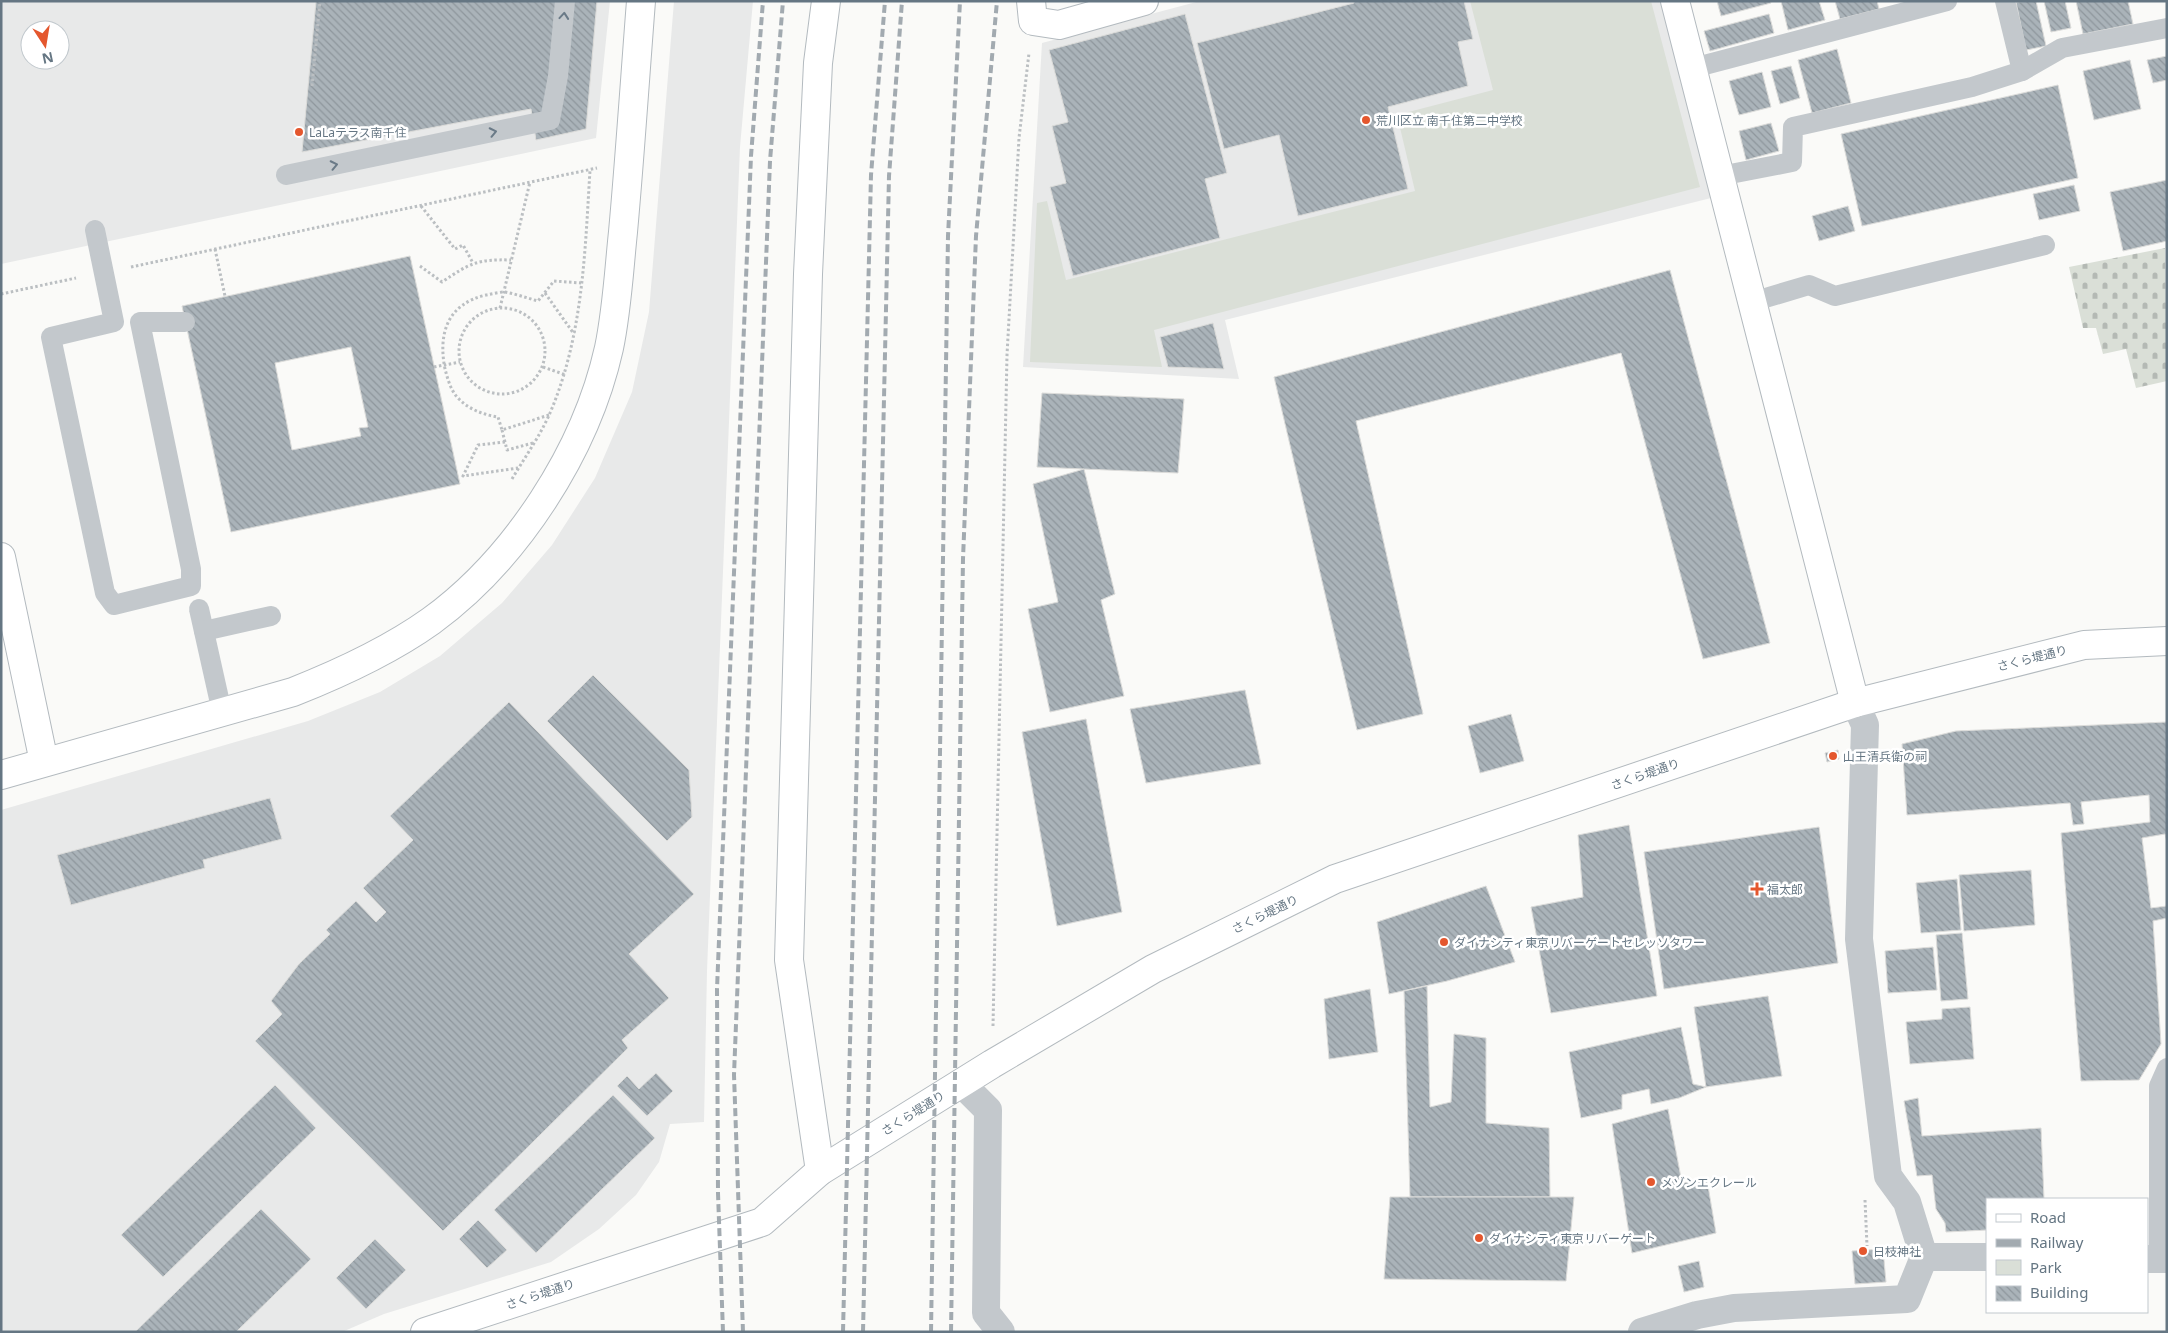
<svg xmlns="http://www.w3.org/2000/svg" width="2168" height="1333" font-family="'Noto Sans','Noto Sans JP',sans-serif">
<defs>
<pattern id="cemetery-stones" width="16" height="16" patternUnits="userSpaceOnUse" patternTransform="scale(1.25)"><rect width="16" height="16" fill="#dadfd7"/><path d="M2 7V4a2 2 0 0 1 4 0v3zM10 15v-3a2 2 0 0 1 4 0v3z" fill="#b4b9b4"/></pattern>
<pattern id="building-back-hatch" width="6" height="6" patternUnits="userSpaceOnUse" patternTransform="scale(1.25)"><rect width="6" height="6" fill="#aab3b9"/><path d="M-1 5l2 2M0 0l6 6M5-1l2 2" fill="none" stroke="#8e969c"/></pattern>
</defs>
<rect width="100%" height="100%" fill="#fafaf8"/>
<!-- built -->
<g fill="#e8e9e9" fill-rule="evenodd">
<path d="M1,1H610L596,138L1,264ZM30,30H60V60H30Z"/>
<polygon points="674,1 753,1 740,147 707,971 704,1122 670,1124 659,1162 636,1195 599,1229 551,1262 384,1314 342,1332 1,1332 1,810 308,721 380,692 440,656 502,603 552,545 595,478 632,392 649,312"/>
<polygon points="1200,1 1663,1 1715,197 1225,320 1239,379 1023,367 1042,43"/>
</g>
<!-- green -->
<polygon fill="#dadfd7" points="1470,1 1651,1 1700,187 1154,330 1162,367 1030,362 1037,203 1047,201 1066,280 1415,191 1397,115 1493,90"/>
<!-- cemetery -->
<polygon fill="url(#cemetery-stones)" points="2165,248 2167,381 2136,388 2126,349 2103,354 2096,328 2083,328 2069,267"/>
<!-- building -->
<g fill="url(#building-back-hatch)" stroke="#dcdcda" fill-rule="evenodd">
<polygon points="316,1 597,1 586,129 536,140 531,109 302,152"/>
<polygon points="1354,1 1464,1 1473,39 1458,42 1468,86 1388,107 1408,189 1298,216 1279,135 1224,149 1197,43 1354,3"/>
<polygon points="1717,1 1770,1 1771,3 1721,16"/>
<polygon points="1781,1 1819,1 1825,20 1788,30"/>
<polygon points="1835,1 1877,1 1879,9 1840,19"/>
<polygon points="2036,1 2046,46 2026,50 2016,2"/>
<polygon points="2044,1 2065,1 2071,28 2051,32"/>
<polygon points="2076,1 2128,1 2133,24 2083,34"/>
<polygon points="1185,14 1227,173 1205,179 1220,238 1073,276 1050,187 1066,183 1052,126 1068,122 1049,50"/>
<polygon points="1769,14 1774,33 1710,51 1704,31"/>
<polygon points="1837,49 1851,103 1812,113 1798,60"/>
<polygon points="2167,56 2167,80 2153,83 2147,60"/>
<polygon points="2130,60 2141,109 2094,120 2083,71"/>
<polygon points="1791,66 1800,98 1780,104 1771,71"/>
<polygon points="1762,72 1771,107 1739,115 1729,81"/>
<polygon points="2058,85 2078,178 1862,226 1841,134"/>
<polygon points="1771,123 1779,151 1746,160 1739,131"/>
<polygon points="2167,180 2167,241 2123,251 2110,192"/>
<polygon points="2074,185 2080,211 2039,220 2033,194"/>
<polygon points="1848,206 1855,231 1819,241 1812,216"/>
<path d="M410,256L460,484L231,532L182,306ZM351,347L368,427L359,428L361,436L292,450L275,363Z"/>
<polygon points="1670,270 1770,643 1703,659 1621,353 1356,421 1423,714 1357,730 1274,377"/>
<polygon points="1213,323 1224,369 1168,367 1160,337"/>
<polygon points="1042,393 1184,399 1178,473 1037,467"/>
<polygon points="1084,469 1115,594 1101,600 1124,696 1050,712 1028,609 1058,602 1033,484"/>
<polygon points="593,675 689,770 692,817 667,841 547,721"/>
<polygon points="1245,690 1261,764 1146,783 1130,709"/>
<polygon points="509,702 694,894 629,954 669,998 622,1040 628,1048 443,1231 255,1041 282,1014 271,1001 299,964 330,934 326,930 356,901 376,922 386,912 363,888 413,840 390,816"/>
<polygon points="1511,714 1524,761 1480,773 1468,726"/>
<polygon points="1086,719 1122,912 1057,926 1022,732"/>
<polygon points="2167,722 2167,842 2165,834 2142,838 2151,908 2167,906 2167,918 2153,921 2161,1044 2139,1080 2081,1081 2061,833 2150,822 2149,795 2081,802 2084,824 2073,825 2070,803 1907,815 1902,744 1956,731"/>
<polygon points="1838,750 1839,759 1827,762 1825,753"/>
<polygon points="270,798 282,839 203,860 205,868 71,905 57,855"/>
<polygon points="1629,825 1657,996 1551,1013 1531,907 1583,897 1578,835"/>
<polygon points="1819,827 1838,963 1664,989 1644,852"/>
<polygon points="2031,870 2035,925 1964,931 1959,875"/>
<polygon points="1957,879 1961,930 1921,933 1916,883"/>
<polygon points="1486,886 1515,962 1447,981 1389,994 1377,922"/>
<polygon points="1962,933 1968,999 1941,1001 1936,935"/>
<polygon points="1933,947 1937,990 1888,993 1885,951"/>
<polygon points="1427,986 1430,1107 1451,1102 1454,1034 1486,1038 1486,1123 1549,1128 1550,1197 1410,1197 1404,991"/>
<polygon points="1370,989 1378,1052 1329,1059 1324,999"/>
<polygon points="1768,996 1782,1076 1706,1087 1694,1007"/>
<polygon points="1970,1007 1974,1059 1910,1064 1906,1022 1942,1019 1942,1009"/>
<polygon points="1681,1027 1693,1084 1706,1087 1679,1098 1651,1104 1649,1089 1622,1095 1622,1109 1581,1118 1569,1052"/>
<polygon points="656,1073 673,1091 647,1116 617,1086 627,1076 639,1089"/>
<polygon points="275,1085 316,1128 163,1277 121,1235"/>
<polygon points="613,1095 655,1138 536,1253 494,1210"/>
<polygon points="1918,1098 1922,1136 2041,1128 2044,1199 1987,1199 1987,1230 1946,1232 1945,1223 1936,1209 1932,1175 1917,1176 1904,1101"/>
<polygon points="1668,1109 1682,1183 1707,1180 1716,1233 1632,1253 1612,1124"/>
<polygon points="1390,1197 1574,1197 1566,1281 1384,1279"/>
<polygon points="261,1209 311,1259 236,1332 135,1332"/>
<polygon points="478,1220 507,1250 487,1268 459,1239"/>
<polygon points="375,1239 406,1270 366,1309 336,1278"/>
<polygon points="1883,1249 1886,1282 1855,1284 1852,1251"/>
<polygon points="1699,1261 1704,1287 1684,1292 1678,1266"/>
</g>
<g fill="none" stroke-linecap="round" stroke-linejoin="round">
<defs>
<g id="secondary">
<polyline points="1031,1 1033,21 1059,25 1144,1"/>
<polyline points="1675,1 1855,703"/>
<polyline points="1,557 44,762"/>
<path d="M1,775L293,692C341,673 389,651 431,621C516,559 586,451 609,348C617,310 619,270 623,232C630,155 635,78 641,1"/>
<polyline points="820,1171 789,960 808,274 818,63 826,1"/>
<polyline points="425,1332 762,1222 820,1171 992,1064 1153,969 1335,879 1855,703 2084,645 2167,641"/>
</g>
</defs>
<!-- secondary casing -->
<use href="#secondary" stroke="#b3babf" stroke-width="30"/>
<!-- path -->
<g stroke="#bbbfc2" stroke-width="3" stroke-dasharray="2.5 2.5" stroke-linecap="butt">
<polyline points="312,86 320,1"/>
<polyline points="421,206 455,249 463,245 473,263"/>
<polyline points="215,249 225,296"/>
<path d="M420,266L442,282C470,263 478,259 511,260"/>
<polyline points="131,267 597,168"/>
<polyline points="545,293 574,334"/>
<polyline points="1,294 76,278"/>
<circle cx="502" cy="351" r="43"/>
<polyline points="500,308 530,182"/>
<polyline points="434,367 460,362"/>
<polyline points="543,367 566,375"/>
<path d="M549,415L502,430L498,417C485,415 470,410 460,400C451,392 448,380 445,369C438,334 447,304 486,295C492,294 499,292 505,292C516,294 527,298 538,301L554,281L581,283"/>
<polyline points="502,430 507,450 533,443"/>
<polyline points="505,442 478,445 463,476 518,468"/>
<path d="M512,479C525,457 540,436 550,413C583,336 585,252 590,170"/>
<polyline points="993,1026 1007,355 1019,138 1029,53"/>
<polyline points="1865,1200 1867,1246"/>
</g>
<!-- lane -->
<g stroke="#c3c8cc" stroke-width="20">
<polyline points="2005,1 2022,71"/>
<polyline points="1693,68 1947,1"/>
<polyline points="286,175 550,120 558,76 565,1"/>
<polyline points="1720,176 1792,162 1793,127 1972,87 2022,71 2062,48 2167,28"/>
<polyline points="95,230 114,322 51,337 105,593 114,605 191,586 191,569 140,322 185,322"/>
<polyline points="1752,302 1809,285 1835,296 2045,245"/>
<polyline points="199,609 222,712"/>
<polyline points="204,631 271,616"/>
<polyline points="2159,1259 2159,1086 2167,1068"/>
</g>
<!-- street -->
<g stroke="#c3c8cc" stroke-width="28">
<polyline points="1855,703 1865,725 1859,939 1888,1176 1907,1202 1924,1257"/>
<polyline points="961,1083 988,1110 986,1313 1001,1332"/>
<polyline points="2147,1259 2167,1259"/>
<polyline points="1642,1332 1697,1315 1734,1308 1907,1299 1924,1257 1987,1257"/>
</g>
<!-- secondary -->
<use href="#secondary" stroke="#fff" stroke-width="28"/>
<!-- rail -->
<g stroke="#a2aab0" stroke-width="4" stroke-dasharray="8 4" stroke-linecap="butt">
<polyline points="723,1332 718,1193 717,989 751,156 763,1"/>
<polyline points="743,1332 734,1075 770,161 783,1"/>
<polyline points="843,1332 871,175 885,1"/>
<polyline points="863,1332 889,176 902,1"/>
<polyline points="931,1332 948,236 960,1"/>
<polyline points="951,1332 963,559 976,236 997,1"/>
</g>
</g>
<!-- one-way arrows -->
<defs><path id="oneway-chevron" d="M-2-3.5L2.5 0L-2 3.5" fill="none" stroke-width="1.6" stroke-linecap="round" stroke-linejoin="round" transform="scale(1.25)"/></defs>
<g stroke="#6a7a87">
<use href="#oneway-chevron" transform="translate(564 16) rotate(-85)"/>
<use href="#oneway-chevron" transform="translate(493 132) rotate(-12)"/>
<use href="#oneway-chevron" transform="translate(334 165) rotate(-12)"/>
</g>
<!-- markers -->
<g fill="#e4572e" stroke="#fff" stroke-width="2">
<circle cx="1366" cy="120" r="5"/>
<circle cx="299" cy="132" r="5"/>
<circle cx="1833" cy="756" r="5"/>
<path d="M1754.5 881.5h5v5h5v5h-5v5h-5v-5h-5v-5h5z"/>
<circle cx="1444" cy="942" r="5"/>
<circle cx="1651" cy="1182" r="5"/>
<circle cx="1479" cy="1238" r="5"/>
<circle cx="1863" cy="1251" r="5"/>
</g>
<g text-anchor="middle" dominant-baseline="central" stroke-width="5" stroke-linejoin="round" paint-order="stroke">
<!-- poi labels -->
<g font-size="12" fill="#657683" stroke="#fff" text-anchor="start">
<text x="1376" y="120">荒川区立 南千住第二中学校</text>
<text x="309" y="132">LaLaテラス南千住</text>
<text x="1843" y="756">山王清兵衛の祠</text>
<text x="1767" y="889">福太郎</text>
<text x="1454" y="942">ダイナシティ東京リバーゲートセレッソタワー</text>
<text x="1661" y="1182">メゾンエクレール</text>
<text x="1489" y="1238">ダイナシティ東京リバーゲート</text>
<text x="1873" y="1251">日枝神社</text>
</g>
<!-- street labels -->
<g font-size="12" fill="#657683" stroke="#fff">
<text transform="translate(2032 658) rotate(-14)">さくら堤通り</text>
<text transform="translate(1645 774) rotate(-19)">さくら堤通り</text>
<text transform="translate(1265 914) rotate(-26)">さくら堤通り</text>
<text transform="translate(913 1113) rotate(-32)">さくら堤通り</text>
<text transform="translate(540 1294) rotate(-18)">さくら堤通り</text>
</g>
</g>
<!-- border -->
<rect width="2168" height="1333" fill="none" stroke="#657683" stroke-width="5"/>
<!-- legend -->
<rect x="1986" y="1198" width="162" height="115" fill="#ffffff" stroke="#c1c8cd"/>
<rect x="1996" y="1214" width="25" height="8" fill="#ffffff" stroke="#c1c8cd"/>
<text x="2030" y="1223" font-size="15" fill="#657683">Road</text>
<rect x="1996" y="1239" width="25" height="8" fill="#a2aab0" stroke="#c1c8cd"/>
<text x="2030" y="1248" font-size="15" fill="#657683">Railway</text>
<rect x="1996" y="1260" width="25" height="15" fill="#dadfd7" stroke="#c1c8cd"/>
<text x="2030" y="1273" font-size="15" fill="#657683">Park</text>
<rect x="1996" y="1286" width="25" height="15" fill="url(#building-back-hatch)" stroke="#c1c8cd"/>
<text x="2030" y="1298" font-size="15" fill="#657683">Building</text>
<!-- north arrow -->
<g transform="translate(45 45) rotate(168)"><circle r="24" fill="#ffffff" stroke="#c1c8cd"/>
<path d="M0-4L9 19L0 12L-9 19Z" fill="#e4572e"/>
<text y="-8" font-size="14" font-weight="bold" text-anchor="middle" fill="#657683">N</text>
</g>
</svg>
